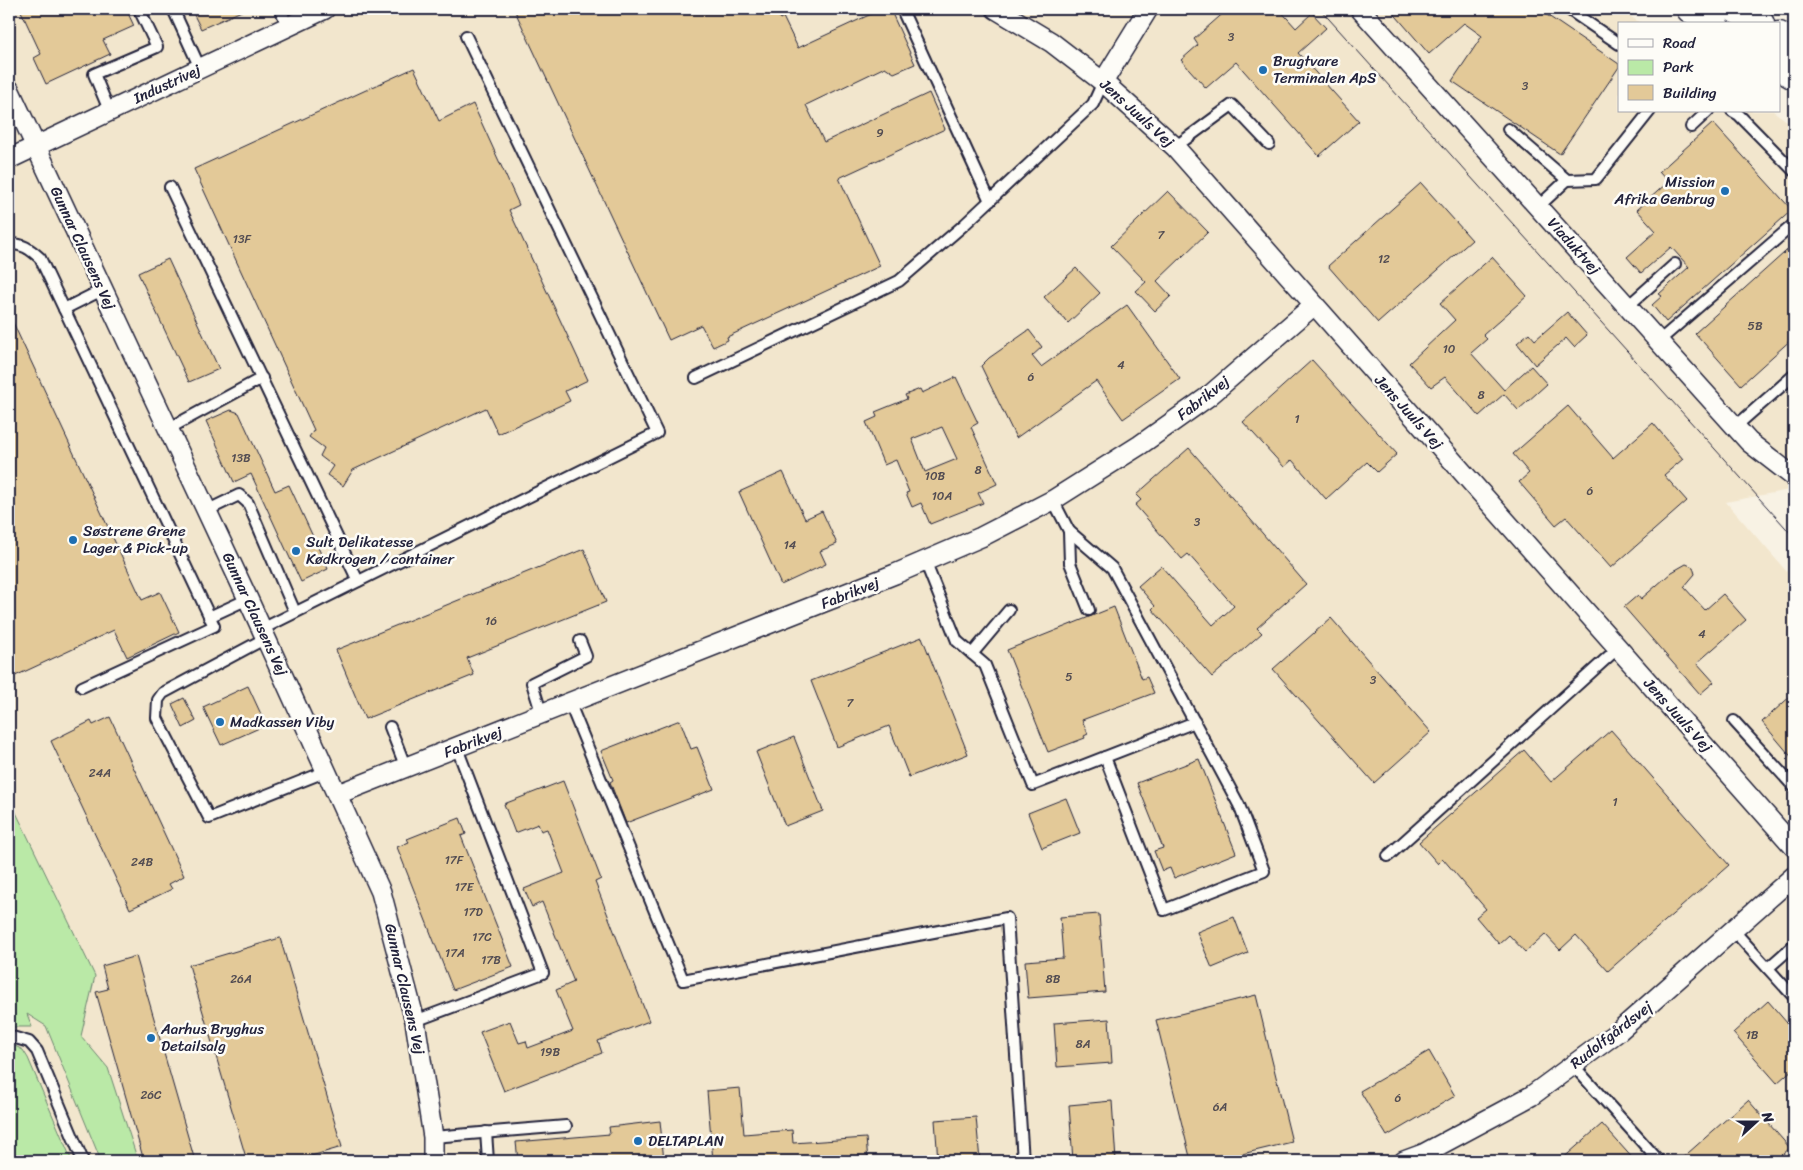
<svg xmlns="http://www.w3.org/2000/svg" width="1803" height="1170" font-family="Sriracha,sans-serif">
<rect width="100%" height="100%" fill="#f8f2e4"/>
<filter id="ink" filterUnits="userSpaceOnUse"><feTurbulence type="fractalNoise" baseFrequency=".02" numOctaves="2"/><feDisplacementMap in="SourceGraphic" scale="10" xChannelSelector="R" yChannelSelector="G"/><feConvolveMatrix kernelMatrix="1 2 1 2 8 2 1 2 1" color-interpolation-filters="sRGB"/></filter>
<g filter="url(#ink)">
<!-- built -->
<polygon fill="#f2e6cd" points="9,9 1619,9 1642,24 1619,24 1619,111 1773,111 1794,126 1794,489 1726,502 1794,580 1794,1161 9,1161"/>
<!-- green -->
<g fill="#bae9a7" stroke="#6e8671">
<polygon points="9,798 95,976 81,1036 108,1068 138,1161 101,1161 46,1026 27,1014 32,1027 9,1027"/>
<polygon points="9,1043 23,1050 28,1058 72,1161 9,1161"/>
</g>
<!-- building -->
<g fill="#e3c998" stroke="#22223b" fill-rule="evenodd">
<polygon points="20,9 126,9 134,26 103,40 110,54 46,84 34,58 41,54"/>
<polygon points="191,9 246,9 201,29"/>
<polygon points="514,9 775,9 780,19 783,17 798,48 882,9 890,9 915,64 894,73 885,67 806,105 824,142 929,93 945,129 839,178 880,266 727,337 728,340 713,347 701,325 669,340"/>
<polygon points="1228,9 1279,9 1296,28 1312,13 1326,28 1298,53 1359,121 1319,156 1236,62 1206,88 1181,60 1198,45 1194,39"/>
<polygon points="1390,9 1538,9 1619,64 1619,67 1560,154 1452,81 1482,36 1464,23 1429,54"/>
<polygon points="414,68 439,121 473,104 519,205 509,210 588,380 565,391 570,401 498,434 486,408 353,470 343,486 327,475 333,466 320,456 324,448 309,437 314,430 194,169"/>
<polygon points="1713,123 1792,210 1666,322 1652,305 1662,296 1659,294 1689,267 1671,247 1641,273 1627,257 1656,231 1637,210 1668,182 1659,172"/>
<polygon points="1421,183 1472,240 1378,323 1328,266"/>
<polygon points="1168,191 1208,232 1157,281 1171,296 1155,311 1136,291 1146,282 1111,246"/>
<polygon points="1794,244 1794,337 1741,385 1695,333"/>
<polygon points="1492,257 1527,296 1483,335 1487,339 1471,353 1504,390 1531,366 1547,384 1518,410 1504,394 1479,416 1445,377 1431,387 1409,363 1455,320 1440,303"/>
<polygon points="168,259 219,369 189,382 138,273"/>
<polygon points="1076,268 1100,293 1068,323 1044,297"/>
<polygon points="1127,305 1180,379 1123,419 1096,381 1016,438 981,366 989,358 1029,330 1042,347 1032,356 1041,367"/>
<polygon points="1567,312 1587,335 1574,347 1566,338 1535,365 1517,343 1529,333 1535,340"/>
<polygon points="9,314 142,600 160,592 179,632 127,657 114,630 13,677 9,668"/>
<polygon points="1312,360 1397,454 1377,472 1367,462 1326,499 1292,460 1284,467 1243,422"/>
<path d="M956,377L978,423L971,427L997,484L978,493L983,503L930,524L921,503L912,507L906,493L909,492L896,460L884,465L866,422L877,417L875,412L907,399L905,395L920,389L922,393ZM942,427L957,459L925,472L912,439Z"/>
<polygon points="1568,406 1613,458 1653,423 1683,459 1664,475 1687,501 1611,568 1566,517 1556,525 1519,482 1529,473 1513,454"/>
<polygon points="231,410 239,413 275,491 289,485 328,569 301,582 251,474 234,482 206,421"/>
<polygon points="1189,448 1306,584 1257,628 1262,633 1212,677 1152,609 1155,606 1138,586 1161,566 1213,625 1234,606 1188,554 1182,559 1135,505 1141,500 1136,495"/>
<polygon points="783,472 805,519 822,511 837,544 820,551 826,564 781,585 739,492"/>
<polygon points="584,549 606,602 467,658 474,675 365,719 336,650"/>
<polygon points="1686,564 1693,567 1695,574 1684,587 1705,610 1723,594 1746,620 1697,663 1714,682 1700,694 1624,607 1638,595 1641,599 1672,572"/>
<polygon points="1114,607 1142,679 1147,677 1154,693 1082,720 1088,734 1084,736 1085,738 1048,752 1007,650"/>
<polygon points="1331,618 1431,732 1374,783 1273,669"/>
<polygon points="922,637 968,754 909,777 889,726 837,747 811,681"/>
<polygon points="248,686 266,725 221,745 203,707"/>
<polygon points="1794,693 1794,760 1762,722"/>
<polygon points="184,698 196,721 183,728 172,704"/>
<polygon points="110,717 184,876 169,884 172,889 130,909 51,741 91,721 93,725"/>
<polygon points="680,720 691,749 697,747 714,789 626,823 610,782 613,780 601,751"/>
<polygon points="1611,730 1729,865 1608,971 1576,935 1560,950 1545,934 1525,952 1509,935 1499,944 1476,917 1486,909 1443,859 1438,864 1419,842 1524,750 1551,782"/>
<polygon points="794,737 823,811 785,826 756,752"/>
<polygon points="1199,759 1236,853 1174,878 1170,868 1162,871 1154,851 1163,848 1137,783"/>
<polygon points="563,781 601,879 595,882 649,1021 598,1041 602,1053 504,1091 480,1032 510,1021 519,1043 526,1041 528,1048 573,1031 556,990 574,982 542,902 532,907 524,889 564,873 547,829 541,831 538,824 515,833 504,804"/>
<polygon points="1066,798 1080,833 1042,848 1028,813"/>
<polygon points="460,818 466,834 461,836 513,967 453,990 397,847 409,842 407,839"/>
<polygon points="1099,914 1105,992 1028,998 1025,961 1063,958 1060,917"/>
<polygon points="1234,917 1248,953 1212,968 1197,932"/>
<polygon points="280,938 342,1147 294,1161 247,1161 189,965"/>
<polygon points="136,956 195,1161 144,1161 96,992 108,989 102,966"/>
<polygon points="1256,995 1292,1142 1238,1155 1240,1161 1191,1161 1156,1020"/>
<polygon points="1768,1001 1794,1031 1794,1068 1777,1083 1733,1033"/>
<polygon points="1109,1019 1112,1063 1057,1067 1054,1023"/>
<polygon points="1429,1051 1455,1096 1387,1136 1360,1091"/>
<polygon points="740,1088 744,1134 792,1130 793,1143 866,1138 868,1161 713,1161 707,1091"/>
<polygon points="1748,1100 1790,1148 1775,1161 1679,1161"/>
<polygon points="1112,1101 1116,1161 1073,1161 1069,1105"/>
<polygon points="976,1117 980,1161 938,1161 935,1120"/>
<polygon points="660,1121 664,1161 518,1161 516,1142 610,1134 609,1127"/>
<polygon points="1602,1124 1635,1161 1560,1161"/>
</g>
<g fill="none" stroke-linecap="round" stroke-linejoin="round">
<defs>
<g id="service">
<polyline points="173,9 200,68"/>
<polyline points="280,9 288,26"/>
<polyline points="1568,9 1619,44"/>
<polyline points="904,14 990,201"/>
<polyline points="109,110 94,74 157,47 139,9"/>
<polyline points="1732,111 1739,115 1794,171"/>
<polyline points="1691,127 1708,111"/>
<polyline points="1508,129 1567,180 1596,179 1650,111"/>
<polyline points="1175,147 1232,105 1269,144"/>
<polyline points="170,187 358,581"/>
<polyline points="1539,206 1567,180"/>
<path d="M9,244C22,243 30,249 40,258L214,626L82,687"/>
<polyline points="1628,306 1675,264"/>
<polyline points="64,309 102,290"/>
<polyline points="1659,341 1794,224"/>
<polyline points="696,378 899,281 965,224 1093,104 1103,82"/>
<polyline points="1735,427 1794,375"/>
<polyline points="168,429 262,378"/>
<polyline points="1053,500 1069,531 1112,568 1239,805 1264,871 1164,910 1105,757"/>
<polyline points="206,511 239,495 248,503 295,612"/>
<polyline points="1069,531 1070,563 1089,610"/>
<polyline points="925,561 957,641 985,665 1033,785 1195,722"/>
<polyline points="209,617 248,599"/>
<polyline points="262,629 657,433 466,36"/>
<polyline points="266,638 163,693 158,700 157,718 209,818 327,771"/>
<polyline points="972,654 1009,610"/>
<polyline points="570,704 683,980 1007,918 1023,1161"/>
<polyline points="542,715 532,683 586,656 580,641"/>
<polyline points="1734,721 1794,787"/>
<polyline points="390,727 406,768"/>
<polyline points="1388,856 1618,648"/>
<polyline points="1733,930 1794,997"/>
<polyline points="1768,968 1794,945"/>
<polyline points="415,1021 543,973 457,748"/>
<polyline points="9,1036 29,1042 37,1051 83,1161"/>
<polyline points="1573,1065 1659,1161"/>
<polyline points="486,1132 488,1161"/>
<polyline points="433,1137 566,1126"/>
</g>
<g id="minor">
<polyline points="996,9 1051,42 1103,82 1175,147 1794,847"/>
<polyline points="1360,9 1749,442 1794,477"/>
<polyline points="1103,82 1148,9"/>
<polyline points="9,89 248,599 381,892 415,1021 433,1137 433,1161"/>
<polyline points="9,159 325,9"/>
<polyline points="338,794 895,574 981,537 1053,500 1140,445 1209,396 1314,305"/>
<polyline points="1404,1161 1423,1154 1531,1096 1619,1031 1794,876"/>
</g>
<g id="secondary">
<polyline points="1691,9 1714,24"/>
<polyline points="1736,9 1760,24"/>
<polyline points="1779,36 1794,46"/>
<polyline points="1779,66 1794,75"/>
</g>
</defs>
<!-- service casing -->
<use href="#service" stroke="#22223b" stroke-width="14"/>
<!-- minor casing -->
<use href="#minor" stroke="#22223b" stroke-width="22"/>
<!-- secondary casing -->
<use href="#secondary" stroke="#22223b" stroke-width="31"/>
<!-- service -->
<use href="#service" stroke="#fdfcf7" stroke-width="10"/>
<!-- minor -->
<use href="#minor" stroke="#fdfcf7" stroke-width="19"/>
<!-- secondary -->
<use href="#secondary" stroke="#fdfcf7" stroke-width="28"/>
<!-- tram -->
<polyline stroke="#22223b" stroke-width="1" points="1320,9 1794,537"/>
</g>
</g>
<!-- markers -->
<g fill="#1f6fb2" stroke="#fdfcf7" stroke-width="2">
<circle cx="1263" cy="70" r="5"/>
<circle cx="1725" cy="191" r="5"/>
<circle cx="73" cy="540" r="5"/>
<circle cx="296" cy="551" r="5"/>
<circle cx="220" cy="722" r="5"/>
<circle cx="151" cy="1038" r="5"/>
<circle cx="638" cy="1141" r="5"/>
</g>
<g text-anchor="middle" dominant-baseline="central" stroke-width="5" stroke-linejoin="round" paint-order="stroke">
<!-- number labels -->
<g font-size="12" fill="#524c52">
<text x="1231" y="37">3</text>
<text x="1525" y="86">3</text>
<text x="880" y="133">9</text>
<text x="1161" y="235">7</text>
<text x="242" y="239">13F</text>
<text x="1384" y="259">12</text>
<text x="1755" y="326">5B</text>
<text x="1449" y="349">10</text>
<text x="1121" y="365">4</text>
<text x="1031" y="377">6</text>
<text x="1481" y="395">8</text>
<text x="1297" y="419">1</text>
<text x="241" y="458">13B</text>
<text x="978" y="470">8</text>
<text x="935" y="476">10B</text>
<text x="1590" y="491">6</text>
<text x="942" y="496">10A</text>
<text x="1197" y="522">3</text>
<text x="790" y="545">14</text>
<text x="491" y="621">16</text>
<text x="1702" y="634">4</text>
<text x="1069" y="677">5</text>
<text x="1373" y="680">3</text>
<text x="850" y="703">7</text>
<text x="100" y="773">24A</text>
<text x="1615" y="802">1</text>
<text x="454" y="860">17F</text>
<text x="142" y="862">24B</text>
<text x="464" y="887">17E</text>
<text x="473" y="912">17D</text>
<text x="482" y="937">17C</text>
<text x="455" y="953">17A</text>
<text x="491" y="960">17B</text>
<text x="241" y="979">26A</text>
<text x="1053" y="979">8B</text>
<text x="1752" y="1035">1B</text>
<text x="1083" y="1044">8A</text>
<text x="550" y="1052">19B</text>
<text x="151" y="1095">26C</text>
<text x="1398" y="1098">6</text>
<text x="1220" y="1107">6A</text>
</g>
<!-- poi labels -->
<g font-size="15" fill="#22223b" stroke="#fdfcf7" text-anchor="start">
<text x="1273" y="61">Brugtvare<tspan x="1273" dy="17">Terminalen ApS</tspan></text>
<text x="1715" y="182" text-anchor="end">Mission<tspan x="1715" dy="17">Afrika Genbrug</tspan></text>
<text x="83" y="531">Søstrene Grene<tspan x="83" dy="17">Lager &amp; Pick-up</tspan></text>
<text x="306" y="542">Sult Delikatesse<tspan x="306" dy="17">Kødkrogen / container</tspan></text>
<text x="230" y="722">Madkassen Viby</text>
<text x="161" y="1029">Aarhus Bryghus<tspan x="161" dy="17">Detailsalg</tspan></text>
<text x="648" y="1141">DELTAPLAN</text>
</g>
<!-- street labels -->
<g font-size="15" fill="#22223b" stroke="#fdfcf7">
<text transform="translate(167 84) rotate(-25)">Industrivej</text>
<text transform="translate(1137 113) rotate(42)">Jens Juuls Vej</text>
<text transform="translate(1574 246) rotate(48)">Viaduktvej</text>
<text transform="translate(83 248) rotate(65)">Gunnar Clausens Vej</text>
<text transform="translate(1203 398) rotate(-38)">Fabrikvej</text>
<text transform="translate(1409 412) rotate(48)">Jens Juuls Vej</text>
<text transform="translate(850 593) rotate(-22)">Fabrikvej</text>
<text transform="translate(255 614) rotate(65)">Gunnar Clausens Vej</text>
<text transform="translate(1678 715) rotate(48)">Jens Juuls Vej</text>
<text transform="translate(473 742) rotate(-21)">Fabrikvej</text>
<text transform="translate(405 989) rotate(77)">Gunnar Clausens Vej</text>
<text transform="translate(1611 1035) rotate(-38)">Rudolfgårdsvej</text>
</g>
</g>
<!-- margin -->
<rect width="1803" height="1170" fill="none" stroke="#fdfcf7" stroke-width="30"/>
<rect x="15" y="15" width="1773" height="1140" fill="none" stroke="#22223b" stroke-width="2" filter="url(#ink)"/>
<!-- legend -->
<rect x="1618" y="22" width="162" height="90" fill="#fdfcf7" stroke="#a5a5ac"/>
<rect x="1628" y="39" width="25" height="8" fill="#fdfcf7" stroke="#a5a5ac"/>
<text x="1663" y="48" font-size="15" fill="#22223b">Road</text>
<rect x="1628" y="60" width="25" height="15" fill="#bae9a7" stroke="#a5a5ac"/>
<text x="1663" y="72" font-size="15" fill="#22223b">Park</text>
<rect x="1628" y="85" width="25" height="15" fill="#e3c998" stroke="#a5a5ac"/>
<text x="1663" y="98" font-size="15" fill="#22223b">Building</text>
<!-- north arrow -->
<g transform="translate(1756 1122) rotate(69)" stroke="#fdfcf7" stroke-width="4" paint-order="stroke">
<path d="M0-4L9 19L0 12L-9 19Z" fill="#22223b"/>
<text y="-8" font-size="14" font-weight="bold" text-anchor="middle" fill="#22223b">N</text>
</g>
</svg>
